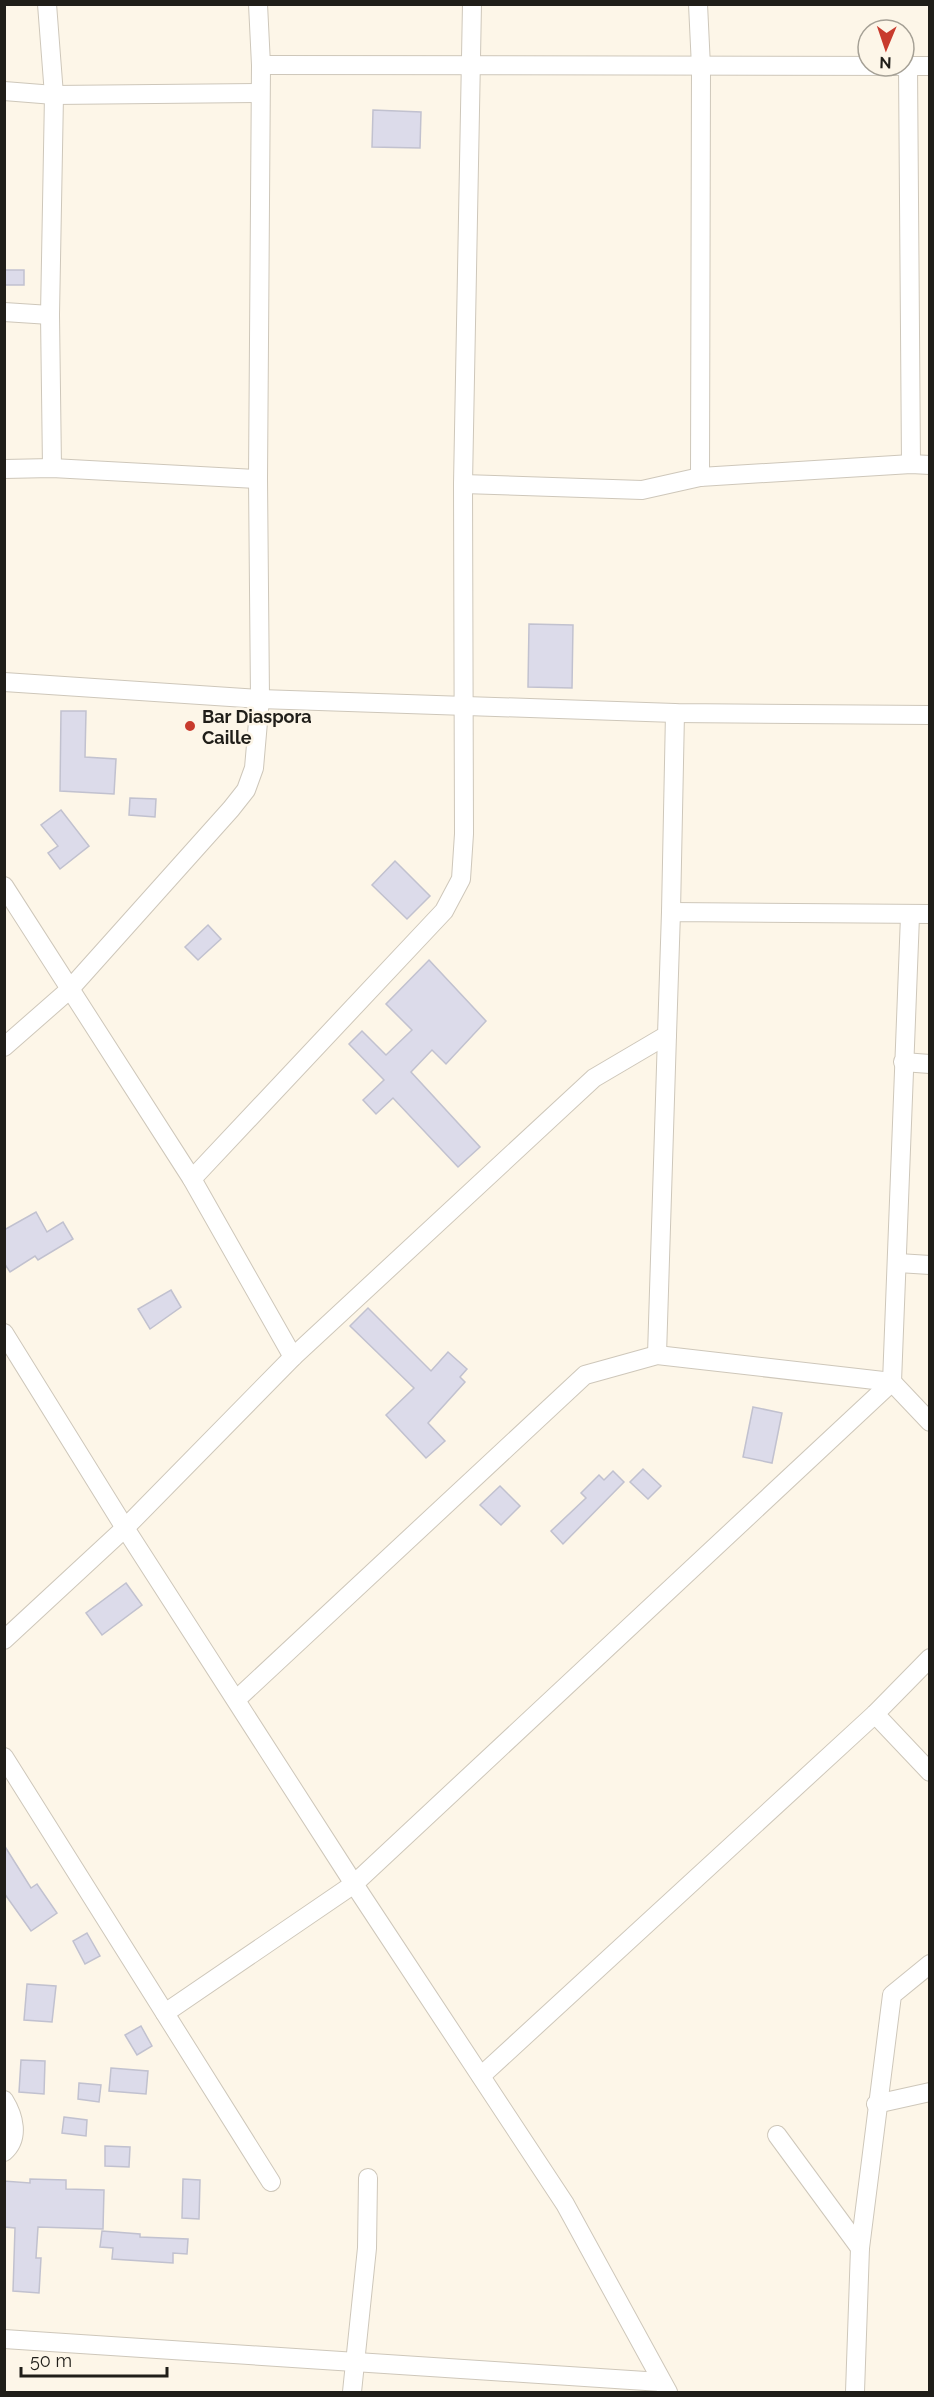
<svg xmlns="http://www.w3.org/2000/svg" width="934" height="2397" font-family="Raleway,sans-serif">
<rect width="100%" height="100%" fill="#fdf6e8"/>
<!-- building -->
<g fill="#dcdbea" stroke="#c1c1cf" stroke-width="1.5">
<polygon points="373,110 421,112 420,148 372,147"/>
<rect x="4" y="270" width="20" height="15"/>
<polygon points="529,624 573,625 572,688 528,687"/>
<polygon points="61,711 86,711 85,757 116,759 114,794 60,791"/>
<polygon points="130,798 156,799 155,817 129,815"/>
<polygon points="61,810 89,846 60,869 48,853 58,846 41,825"/>
<polygon points="395,861 430,896 407,919 372,885"/>
<polygon points="208,925 221,939 198,960 185,947"/>
<polygon points="429,960 486,1021 446,1064 432,1050 411,1072 480,1147 458,1167 393,1098 376,1114 363,1100 384,1080 349,1044 362,1031 386,1055 412,1030 386,1004"/>
<polygon points="36,1212 47,1232 63,1222 73,1239 38,1260 35,1256 10,1272 4,1263 4,1230"/>
<polygon points="171,1290 181,1307 150,1329 138,1309"/>
<polygon points="368,1308 431,1371 448,1352 467,1369 460,1377 465,1382 428,1423 445,1441 426,1458 386,1415 414,1388 350,1326"/>
<polygon points="753,1407 782,1413 772,1463 743,1457"/>
<polygon points="643,1469 661,1486 648,1499 630,1482"/>
<polygon points="613,1471 624,1482 563,1544 551,1531 586,1498 581,1493 599,1475 604,1480"/>
<polygon points="500,1486 520,1506 501,1525 480,1505"/>
<polygon points="126,1583 142,1605 102,1635 86,1613"/>
<polygon points="4,1845 31,1888 37,1884 57,1913 31,1931 4,1893"/>
<polygon points="87,1933 100,1956 85,1964 73,1941"/>
<polygon points="27,1984 56,1986 52,2022 24,2020"/>
<polygon points="141,2026 152,2046 137,2055 125,2035"/>
<polygon points="21,2060 45,2061 44,2094 19,2092"/>
<polygon points="111,2068 148,2071 146,2094 109,2091"/>
<polygon points="79,2083 101,2085 99,2102 78,2099"/>
<polygon points="64,2117 87,2120 86,2136 62,2133"/>
<polygon points="105,2146 130,2147 129,2167 105,2166"/>
<polygon points="30,2179 66,2180 66,2189 104,2190 103,2229 38,2227 36,2258 41,2258 39,2293 13,2291 15,2228 4,2227 4,2181 30,2183"/>
<polygon points="183,2179 200,2180 199,2219 182,2218"/>
<polygon points="102,2231 140,2234 140,2237 188,2239 187,2254 173,2253 173,2263 112,2259 113,2248 100,2247"/>
</g>
<g fill="none" stroke-linecap="round" stroke-linejoin="round">
<defs>
<g id="minor">
<polyline points="47,4 54,95 50,315 52,468"/>
<polyline points="698,4 701,67 700,477"/>
<polyline points="261,65 930,66"/>
<polyline points="908,66 911,464"/>
<polyline points="4,91 54,95 260,93"/>
<polyline points="4,312 50,315"/>
<polyline points="4,469 52,468 258,479"/>
<polyline points="463,484 642,490 700,477 911,464 930,465"/>
<polyline points="4,682 260,699 675,713 930,715"/>
<polyline points="4,886 192,1179 293,1357"/>
<polyline points="671,912 675,713"/>
<polyline points="4,1047 69,990 231,809 246,790 254,768 260,699 258,479 261,65 258,4"/>
<polyline points="903,1062 930,1064"/>
<polyline points="192,1179 444,911 461,879 464,834 463,484 472,4"/>
<polyline points="898,1263 930,1265"/>
<polyline points="4,1333 125,1528 354,1884 565,2204 668,2392"/>
<polyline points="657,1355 667,1035"/>
<polyline points="4,1640 125,1528 293,1357 594,1078 667,1035 671,912 930,914"/>
<polyline points="237,1699 585,1375 657,1355 892,1382 930,1422"/>
<polyline points="875,1714 930,1772"/>
<polyline points="4,1757 271,2182"/>
<polyline points="165,2013 354,1884 892,1382 910,916"/>
<polyline points="481,2076 875,1714 930,1658"/>
<path d="M4,2100C14,2116 20,2138 4,2152"/>
<polyline points="876,2104 930,2092"/>
<polyline points="777,2135 860,2248"/>
<polyline points="4,2339 661,2382"/>
<polyline points="352,2392 367,2248 368,2178"/>
<polyline points="855,2392 860,2248 892,1995 930,1964"/>
</g>
</defs>
<!-- minor casing -->
<use href="#minor" stroke="#cec7ba" stroke-width="20"/>
<!-- minor -->
<use href="#minor" stroke="#fff" stroke-width="18"/>
</g>
<!-- markers -->
<circle fill="#c83b2d" stroke="#fdf6e8" stroke-width="2" cx="190" cy="726" r="6"/>
<g text-anchor="middle" dominant-baseline="central" stroke-width="5" stroke-linejoin="round" paint-order="stroke">
<!-- poi labels -->
<g font-size="18" font-weight="bold" fill="#201e19" stroke="#fdf6e8" text-anchor="start">
<text x="202" y="716">Bar Diaspora<tspan x="202" dy="21">Caille</tspan></text>
</g>
</g>
<!-- border -->
<rect width="934" height="2397" fill="none" stroke="#201e19" stroke-width="12"/>
<!-- north arrow -->
<g transform="translate(886 48) rotate(182)"><circle r="28" fill="#fdf6e8" stroke="#a5a095" stroke-width="1.5"/>
<path d="M0-4.5L10 22L0 15L-10 22Z" fill="#c83b2d"/>
<text y="-9" font-size="16" font-weight="bold" text-anchor="middle" fill="#201e19">N</text>
</g>
<!-- scale -->
<path d="M21 2367v9h146v-9" fill="none" stroke="#201e19" stroke-width="3"/>
<text x="30" y="2367" font-size="18" fill="#201e19" stroke="#fdf6e8" stroke-width="4.5" paint-order="stroke">50 m</text>
</svg>
